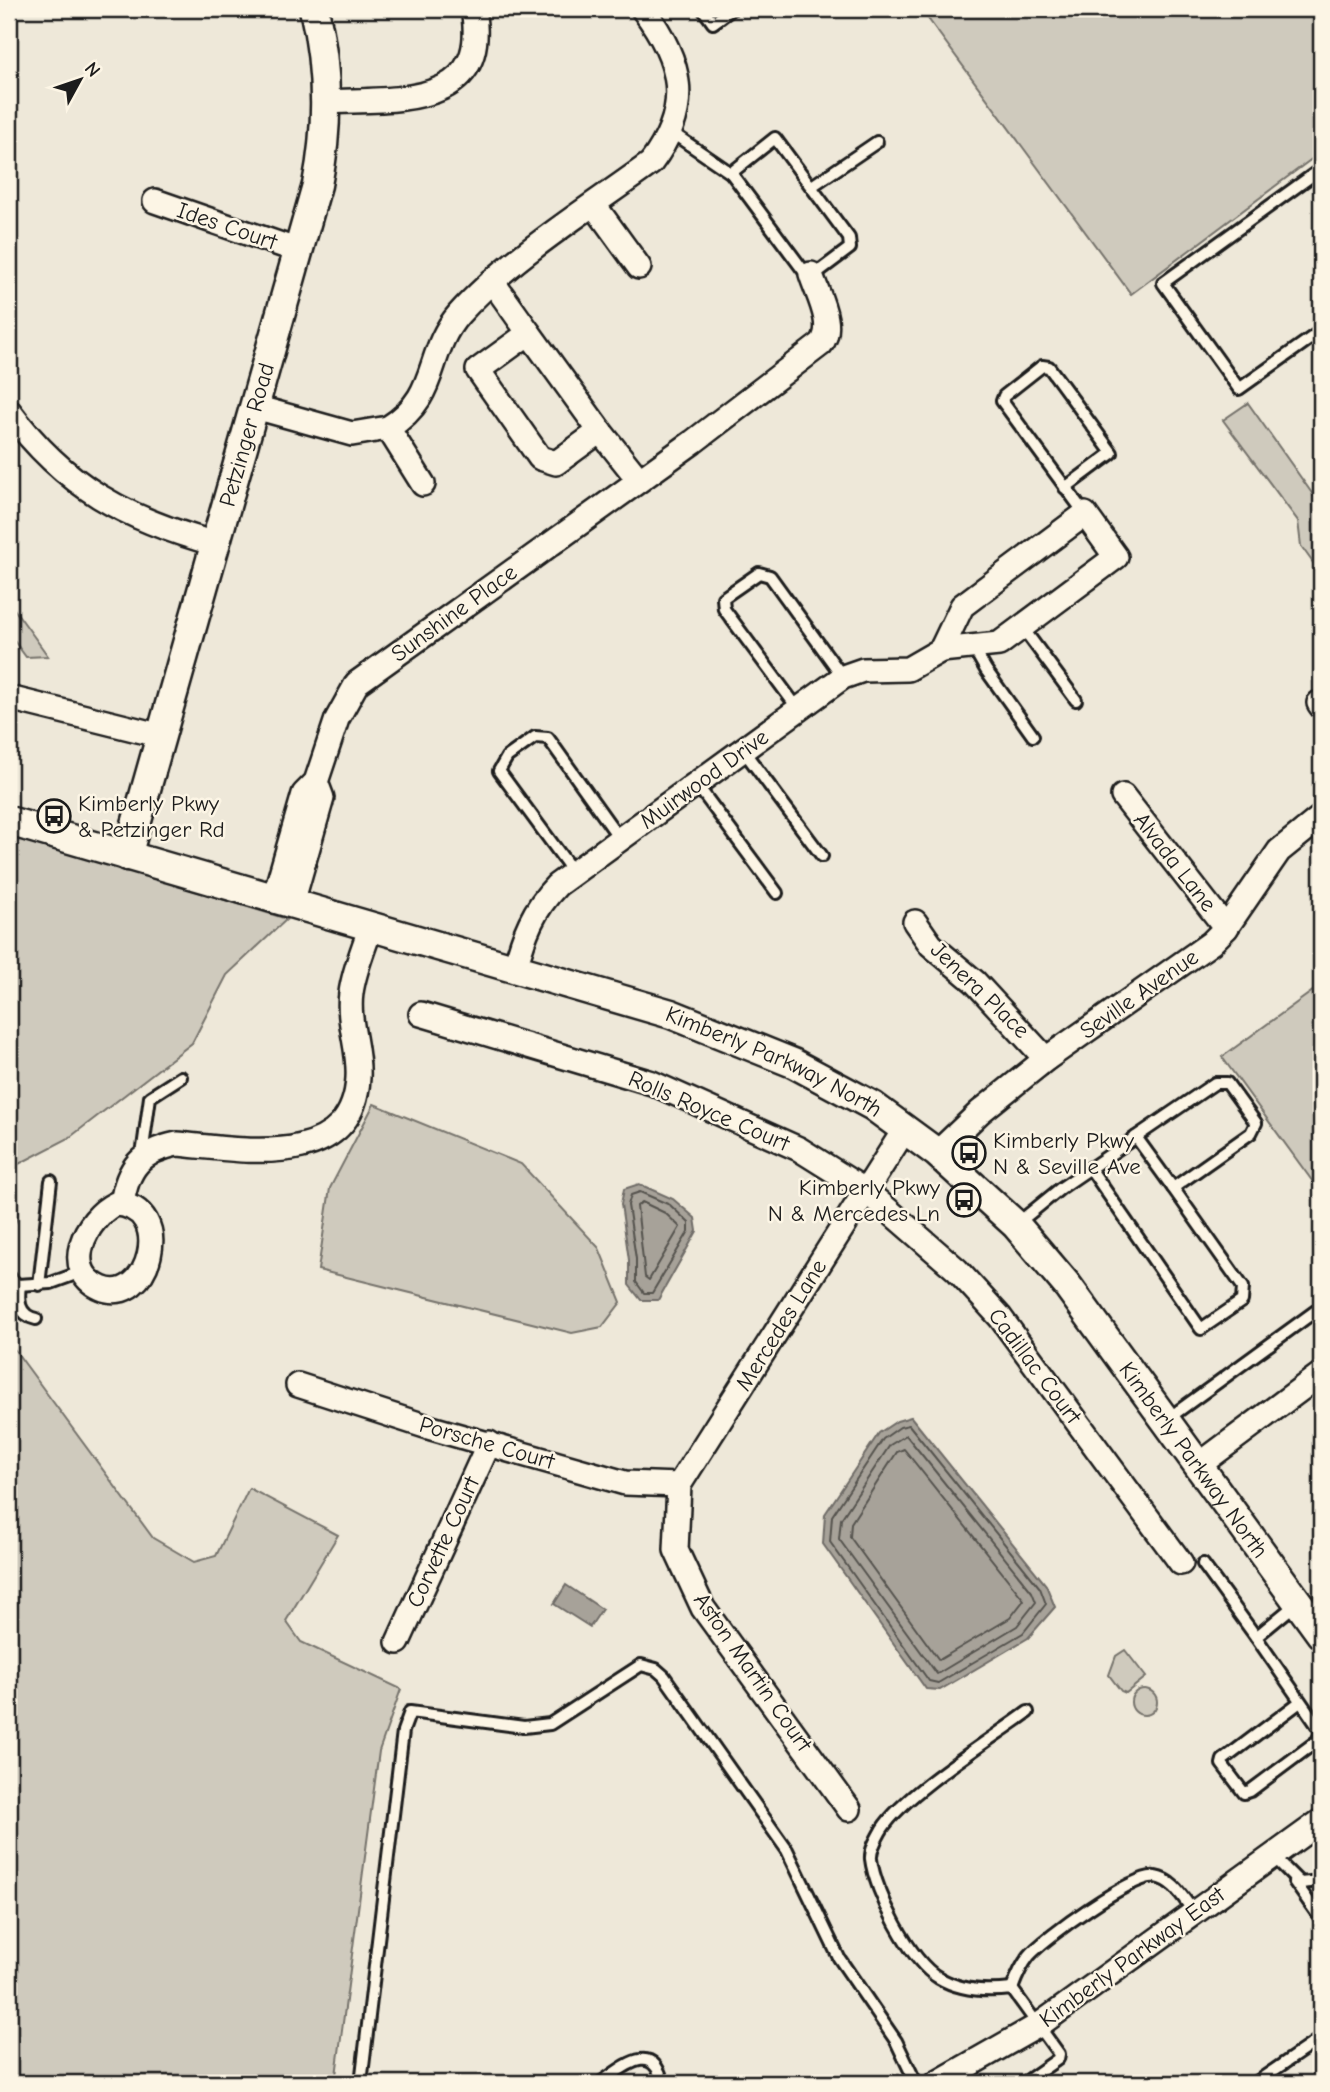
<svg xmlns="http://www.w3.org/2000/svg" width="1330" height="2092" font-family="'Comic Neue',sans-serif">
<rect width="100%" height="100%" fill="#eee8d9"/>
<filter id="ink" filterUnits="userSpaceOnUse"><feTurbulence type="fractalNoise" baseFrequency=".0143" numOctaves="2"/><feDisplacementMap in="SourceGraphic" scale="14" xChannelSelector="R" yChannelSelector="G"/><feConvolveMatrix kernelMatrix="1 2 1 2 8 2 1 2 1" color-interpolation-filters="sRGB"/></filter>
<g filter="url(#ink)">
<!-- green -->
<g fill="#cfcabd" stroke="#76736c" stroke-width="2">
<polygon points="921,9 1321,9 1321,152 1131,294"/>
<polygon points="1248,403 1321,506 1321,574 1301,546 1298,521 1223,420"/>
<polygon points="9,602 48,656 26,657 9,634"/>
<polygon points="9,834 287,919 227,975 192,1043 69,1138 9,1169"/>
<polygon points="1321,985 1321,1193 1222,1057"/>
<polygon points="374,1104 521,1164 599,1248 621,1302 602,1327 572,1333 318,1270 330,1188"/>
<polygon points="9,1342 153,1538 194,1562 216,1556 249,1488 338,1535 286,1621 301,1642 401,1689 379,1751 335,2083 9,2083"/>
<polygon points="1125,1650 1146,1677 1126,1693 1121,1691 1109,1675 1116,1656"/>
<circle cx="1144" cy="1702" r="13"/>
</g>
<!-- water -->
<g fill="#a7a299" stroke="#6f6c67" stroke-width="2">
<polygon points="639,1184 673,1199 695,1218 697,1231 658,1300 641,1300 629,1285 629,1260 621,1204 624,1189"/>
<polygon points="911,1417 1046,1585 1055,1607 1028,1638 940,1690 926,1689 823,1544 825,1514 879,1433 897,1421"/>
<polygon points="566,1585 602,1609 590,1627 554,1604"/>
</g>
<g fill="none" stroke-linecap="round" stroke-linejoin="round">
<!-- shore -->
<g stroke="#54524e" stroke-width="2">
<polygon points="640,1192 670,1205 689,1223 689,1231 652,1293 644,1293 636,1282 636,1259 628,1205 631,1195"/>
<polygon points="642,1202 665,1213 680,1227 649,1280 645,1277 637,1206"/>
<polygon points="909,1425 1040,1588 1046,1604 1023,1633 938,1683 929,1681 830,1542 832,1516 883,1439 900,1427"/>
<polygon points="906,1435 1032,1592 1036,1602 1017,1626 937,1674 839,1539 841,1519 890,1445"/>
<polygon points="904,1449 1024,1600 1010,1618 939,1660 850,1537 851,1523 897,1452"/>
</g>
<defs>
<g id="service">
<polyline points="703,9 713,23 732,9"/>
<polyline points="671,132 731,173"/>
<polygon points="775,138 849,238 850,248 814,275 806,274 731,173"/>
<polyline points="1321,169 1163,283 1239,389 1321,331"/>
<polyline points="812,186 877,142"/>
<polyline points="1065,488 1112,453 1049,367 1042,366 1004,396 1002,401 1085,514"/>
<polyline points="1022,627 1076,700"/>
<polyline points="973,647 986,670 1033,736"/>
<polyline points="799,710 724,609 723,598 759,573 770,576 843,677"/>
<polyline points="743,750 822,856"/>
<polyline points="697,785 777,893"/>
<polyline points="574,873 499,771 507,757 535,737 548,738 620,839"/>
<polyline points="1136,1137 1173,1188"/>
<polyline points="142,1155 150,1097 181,1077"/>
<polyline points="9,1219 10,1210"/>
<polyline points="1018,1223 1061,1188 1215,1083 1227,1083 1256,1123 1251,1133 1173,1188 1243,1287 1242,1301 1201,1329 1090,1168"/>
<polyline points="9,1276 17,1285 51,1283 84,1271"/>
<path d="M20,1285C18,1300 18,1315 36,1319"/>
<polyline points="39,1285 51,1181"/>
<polyline points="1166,1420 1321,1307"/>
<polyline points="1203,1564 1256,1637"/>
<polyline points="1296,1604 1256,1637 1321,1731"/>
<polyline points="1300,1702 1223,1760 1222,1764 1244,1793 1250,1791 1317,1741 1321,1733"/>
<polyline points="1273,1856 1300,1883 1321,1881"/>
<polyline points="1294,1881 1321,1919"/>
<path d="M1012,1989C1016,1978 1021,1966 1029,1956C1044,1938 1134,1873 1155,1877C1174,1880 1183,1898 1194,1912"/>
<polyline points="361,2083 403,1731 410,1712 524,1727 550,1724 641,1665 656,1669 664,1676 787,1850 839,1958 896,2041 916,2083"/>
<path d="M600,2083C623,2068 652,2039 663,2083"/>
<path d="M1024,2083L1058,2059L1059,2054L1012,1989C987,1992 961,1991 939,1978C910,1961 875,1892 871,1859C870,1849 877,1838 882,1829C905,1793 990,1740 1028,1712"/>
<polyline points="1255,2083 1321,2038"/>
</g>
<g id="minor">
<path d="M326,102C395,98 491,110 473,9"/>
<polyline points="155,201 299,251"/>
<polyline points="594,205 639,267"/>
<polyline points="492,281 529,333"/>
<polygon points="529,333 600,431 556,463 540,458 478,370"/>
<polyline points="255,407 352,434 388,428 423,484"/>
<path d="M9,411C65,487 126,519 216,544"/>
<path d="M388,428C441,395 424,354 459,314C508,259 591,207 651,163C693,107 682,61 643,9"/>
<polyline points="600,431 639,480"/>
<polygon points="1085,514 1116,557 999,644 941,650 962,606"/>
<polyline points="9,698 162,736"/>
<polyline points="1319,703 1321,706"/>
<polyline points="1123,796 1226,928"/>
<path d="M274,898L304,794L316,782L337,719L357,683L693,442L821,344C836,326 817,294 811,274"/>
<polyline points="292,903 322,798 316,782"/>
<polyline points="915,922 931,945 975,982 1046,1059"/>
<path d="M515,968C524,934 533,910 557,885L843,677L863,670L908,669L941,650"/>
<polyline points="421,1014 652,1083 799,1149 866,1191 957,1270 1000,1317 1181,1563"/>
<polyline points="937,1153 980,1112 1046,1059 1211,943 1226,928 1279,851 1321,817"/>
<path d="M115,1204C177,1206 149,1309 101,1288C60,1270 86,1218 115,1204Z"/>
<path d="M122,1204C127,1168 141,1151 177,1144C239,1149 353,1173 358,1078C360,1049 347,1023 351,993C354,970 364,948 371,926"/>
<polyline points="298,1385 428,1427 625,1483 679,1485"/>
<polyline points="1199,1465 1321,1374"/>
<polyline points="398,1642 489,1443"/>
<polyline points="849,1809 703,1608 676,1550 679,1485 905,1129"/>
<polyline points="937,2083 1039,2025 1321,1821"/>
</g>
<g id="tertiary">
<path id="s1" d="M9,821L671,1014L793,1063L873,1106L937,1153L1016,1225L1067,1285L1321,1634"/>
<path id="s2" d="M127,856L317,185C329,125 328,68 314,9"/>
</g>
</defs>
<!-- service casing -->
<use href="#service" stroke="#1c1c1c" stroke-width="16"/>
<!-- minor casing -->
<use href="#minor" stroke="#1c1c1c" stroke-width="28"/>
<!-- tertiary casing -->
<use href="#tertiary" stroke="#1c1c1c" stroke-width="33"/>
<!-- service -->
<use href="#service" stroke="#fcf5e5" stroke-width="10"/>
<!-- minor -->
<use href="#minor" stroke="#fcf5e5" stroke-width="23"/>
<!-- tertiary -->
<use href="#tertiary" stroke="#fcf5e5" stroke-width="28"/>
</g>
</g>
<!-- icons -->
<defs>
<symbol id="bus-ring" viewBox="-11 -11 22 22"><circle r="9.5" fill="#fcf5e5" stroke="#1c1c1c" stroke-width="1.5"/><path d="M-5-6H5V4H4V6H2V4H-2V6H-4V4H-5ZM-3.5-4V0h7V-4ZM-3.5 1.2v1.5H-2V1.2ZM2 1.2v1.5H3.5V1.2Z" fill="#1c1c1c"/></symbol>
</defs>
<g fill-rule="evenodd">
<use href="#bus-ring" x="35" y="797" width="38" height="38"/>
<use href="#bus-ring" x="950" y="1134" width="38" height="38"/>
<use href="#bus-ring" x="945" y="1181" width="38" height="38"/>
</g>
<g text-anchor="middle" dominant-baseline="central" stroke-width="5" stroke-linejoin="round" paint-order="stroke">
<!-- street labels -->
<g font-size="23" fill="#1c1c1c" stroke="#fcf5e5">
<text transform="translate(227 226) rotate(19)">Ides Court</text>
<text stroke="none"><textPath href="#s2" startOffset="438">Petzinger Road</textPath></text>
<text transform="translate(454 613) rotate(-36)">Sunshine Place</text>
<text transform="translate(704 779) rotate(-36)">Muirwood Drive</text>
<text transform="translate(1175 862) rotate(52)">Alvada Lane</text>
<text transform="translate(980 990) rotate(44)">Jenera Place</text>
<text transform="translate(1139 994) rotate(-35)">Seville Avenue</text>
<text stroke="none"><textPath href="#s1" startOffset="803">Kimberly Parkway North</textPath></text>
<text transform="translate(709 1111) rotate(23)">Rolls Royce Court</text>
<text transform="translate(781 1325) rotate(-58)">Mercedes Lane</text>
<text transform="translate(1035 1366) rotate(53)">Cadillac Court</text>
<text transform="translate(487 1443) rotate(16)">Porsche Court</text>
<text stroke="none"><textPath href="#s1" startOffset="1393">Kimberly Parkway North</textPath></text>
<text transform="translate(443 1542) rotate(-65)">Corvette Court</text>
<text transform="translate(753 1672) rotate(55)">Aston Martin Court</text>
<text transform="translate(1132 1957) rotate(-36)">Kimberly Parkway East</text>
</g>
<!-- poi labels -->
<g font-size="23" fill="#1c1c1c" stroke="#fcf5e5" text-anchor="start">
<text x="78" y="803">Kimberly Pkwy<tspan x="78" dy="26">&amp; Petzinger Rd</tspan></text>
<text x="993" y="1140">Kimberly Pkwy<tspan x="993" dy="26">N &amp; Seville Ave</tspan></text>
<text x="940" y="1187" text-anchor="end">Kimberly Pkwy<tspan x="940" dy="26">N &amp; Mercedes Ln</tspan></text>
</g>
</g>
<!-- margin -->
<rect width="1330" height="2092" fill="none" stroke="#fcf5e5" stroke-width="35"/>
<rect x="18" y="18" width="1295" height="2057" fill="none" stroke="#1c1c1c" stroke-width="2.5" filter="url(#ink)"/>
<!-- north arrow -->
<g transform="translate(80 80) rotate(50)" stroke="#fcf5e5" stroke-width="5" paint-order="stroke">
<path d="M0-5L12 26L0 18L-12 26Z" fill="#1c1c1c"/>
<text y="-10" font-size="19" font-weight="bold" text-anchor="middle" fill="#1c1c1c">N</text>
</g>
</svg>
